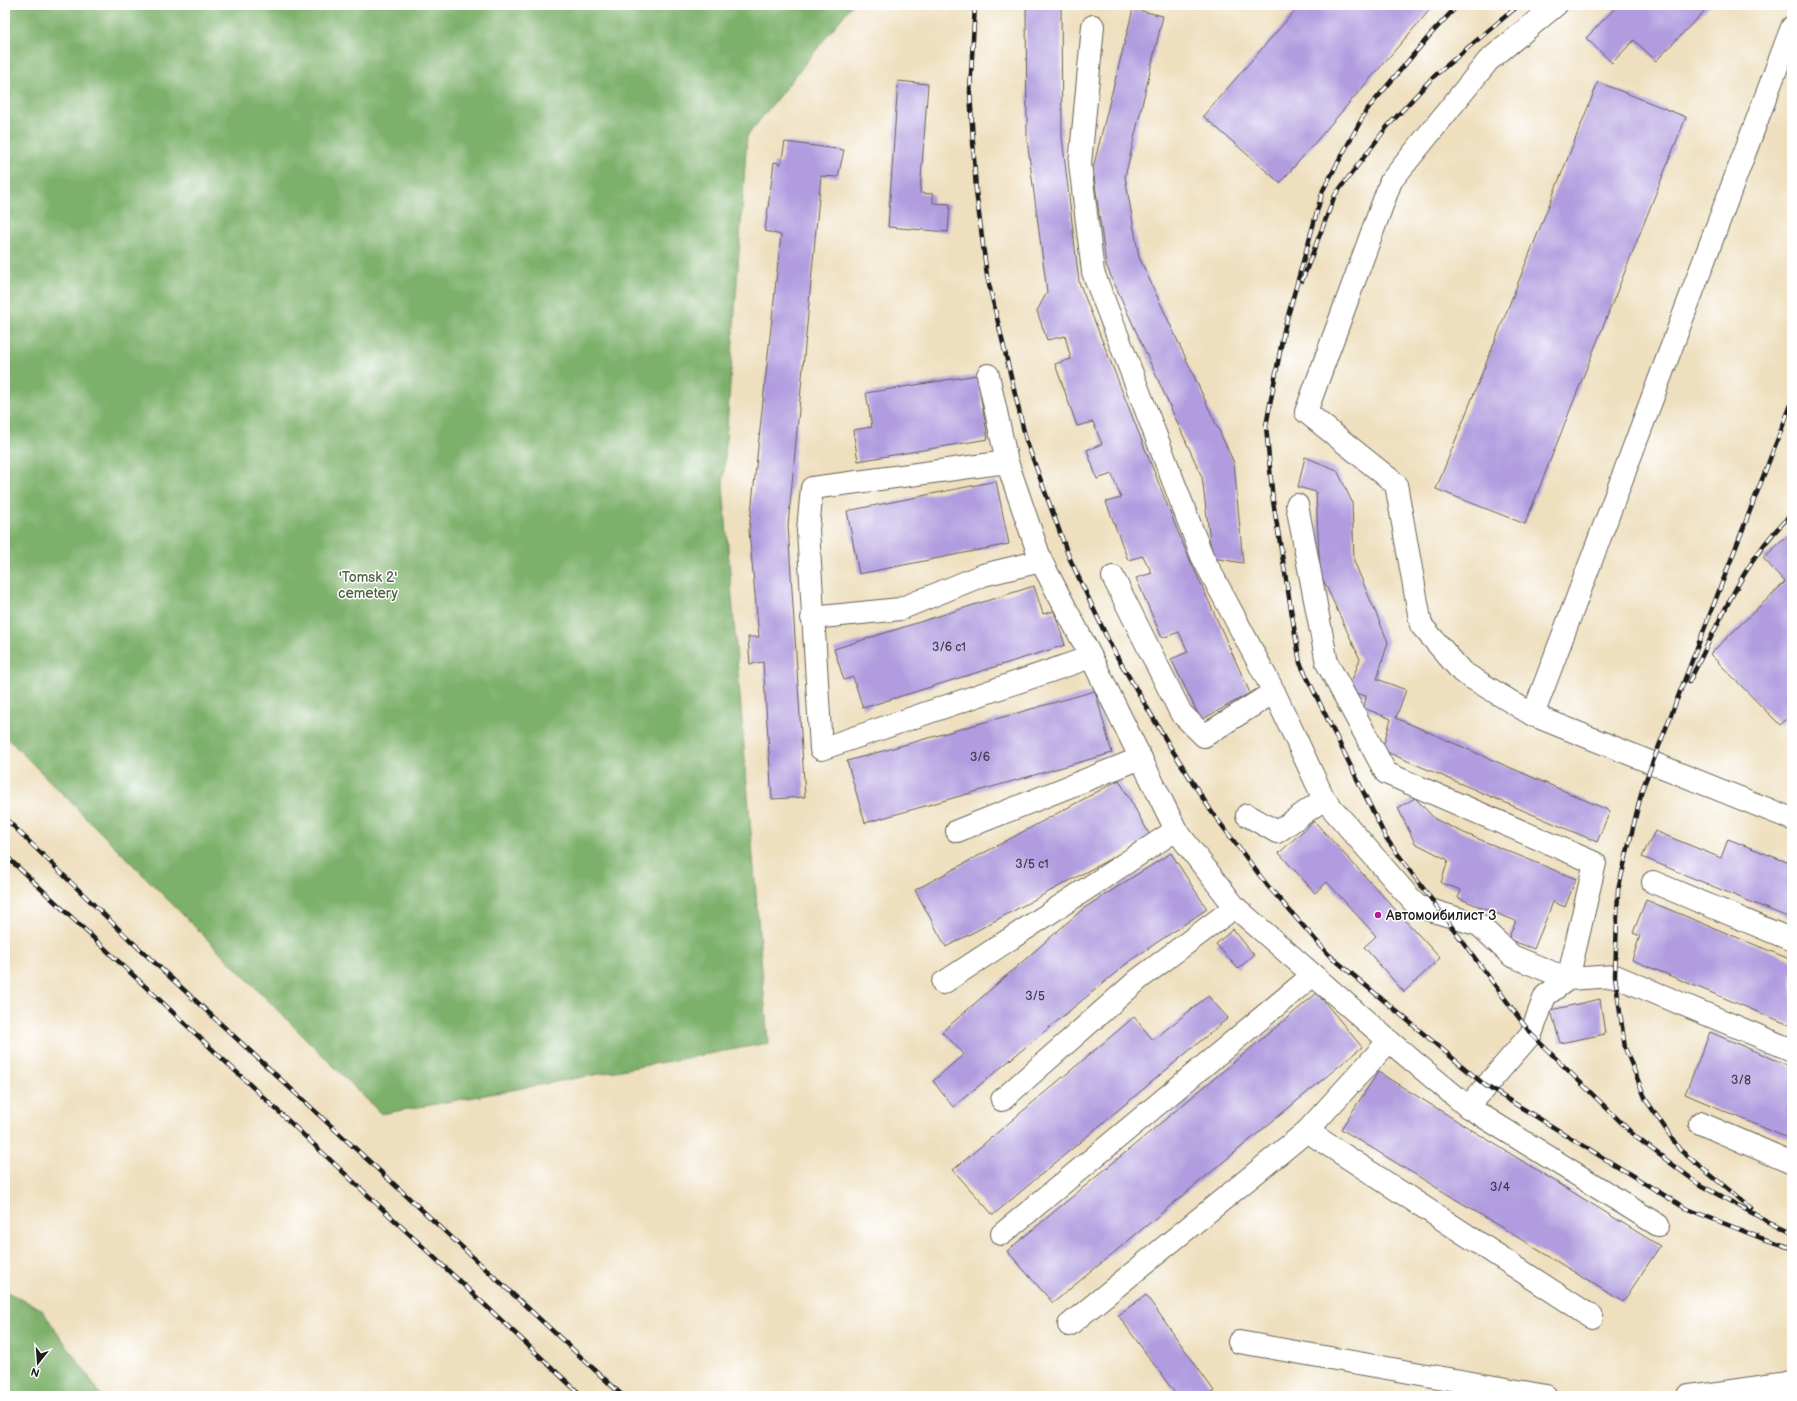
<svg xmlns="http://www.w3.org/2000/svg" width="1797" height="1401" font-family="'Balsamiq Sans',sans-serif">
<rect width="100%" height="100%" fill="#fff"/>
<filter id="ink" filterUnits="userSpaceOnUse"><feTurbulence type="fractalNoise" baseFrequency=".025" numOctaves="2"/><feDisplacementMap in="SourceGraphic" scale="8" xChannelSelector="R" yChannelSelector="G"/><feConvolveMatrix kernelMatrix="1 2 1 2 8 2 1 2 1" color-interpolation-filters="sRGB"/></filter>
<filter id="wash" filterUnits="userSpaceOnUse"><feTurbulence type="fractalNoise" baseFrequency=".012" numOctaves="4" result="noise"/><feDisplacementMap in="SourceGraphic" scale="16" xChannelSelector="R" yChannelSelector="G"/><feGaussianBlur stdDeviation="0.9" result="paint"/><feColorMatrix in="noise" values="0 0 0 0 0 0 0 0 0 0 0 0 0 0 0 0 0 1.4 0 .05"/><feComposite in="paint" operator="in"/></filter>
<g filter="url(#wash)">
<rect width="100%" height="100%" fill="#eedfbe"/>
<!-- forest -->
<g fill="#7db06b" stroke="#4c6644">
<polygon points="5,5 852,5 747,136 723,486 768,1043 381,1114 5,736"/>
<polygon points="5,1291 41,1309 102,1396 5,1396"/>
</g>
<g id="blocks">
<!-- building -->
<g fill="#b09cdf">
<polygon points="1026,5 1061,5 1062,137 1079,282 1182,542 1250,693 1201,720 1171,659 1188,652 1179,632 1162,638 1136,578 1152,573 1143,556 1128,560 1106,502 1121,498 1112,474 1097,479 1087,450 1102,444 1093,422 1077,426 1055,364 1071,359 1065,336 1047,340 1037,311 1047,292 1027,140"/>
<polygon points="1300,5 1434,5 1280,183 1203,116"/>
<polygon points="1618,5 1710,5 1656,61 1634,40 1612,63 1586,38"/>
<polygon points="1133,9 1163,16 1125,177 1139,257 1234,463 1243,563 1212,558 1202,477 1106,265 1093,168"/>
<polygon points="898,81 928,84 920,193 933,194 933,203 950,204 948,232 888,227"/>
<polygon points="1598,82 1686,117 1525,524 1436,489"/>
<polygon points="785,142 844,150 838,177 821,176 788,526 805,797 772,799 763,662 750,664 748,637 759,637 749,531 781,235 765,231 774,162 781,164"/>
<polygon points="977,375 988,439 858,461 853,430 872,427 866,393"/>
<polygon points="1305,457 1337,470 1352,502 1354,561 1388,642 1377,679 1406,690 1396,718 1610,811 1597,842 1382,750 1391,719 1364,708 1366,696 1348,691 1360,659 1320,573 1316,492 1298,487"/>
<polygon points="996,481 1009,544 859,574 847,511"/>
<polygon points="1792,532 1792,714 1780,725 1710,654 1785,582 1763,558"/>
<polygon points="1034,586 1043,614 1054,611 1065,645 863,708 853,677 844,680 834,649"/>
<polygon points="1095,691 1112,753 865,823 847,761"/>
<polygon points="1119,780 1151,837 946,947 915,890"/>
<polygon points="1415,798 1435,819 1464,833 1576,879 1565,907 1553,902 1534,949 1508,939 1516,921 1458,898 1461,890 1441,883 1448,860 1415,843 1398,808"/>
<polygon points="1314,821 1440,958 1404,992 1364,947 1376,936 1327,882 1315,893 1279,853"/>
<polygon points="1655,831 1721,858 1728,839 1792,864 1792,919 1642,857"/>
<polygon points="1171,853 1207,909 1131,960 953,1107 933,1081 964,1054 942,1032 1084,908"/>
<polygon points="1646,900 1792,960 1792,1026 1632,960 1640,936 1633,933"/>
<polygon points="1233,929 1254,955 1238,969 1216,944"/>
<polygon points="1317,993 1362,1047 1053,1303 1007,1251"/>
<polygon points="1208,996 1228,1018 993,1215 953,1170 1134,1017 1153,1040"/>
<polygon points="1600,999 1605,1034 1560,1043 1551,1010"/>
<polygon points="1710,1032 1792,1067 1792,1140 1685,1094"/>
<polygon points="1378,1072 1660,1246 1623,1302 1341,1129"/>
<polygon points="1146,1295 1214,1391 1207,1396 1177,1396 1118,1315"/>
</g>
</g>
</g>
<g filter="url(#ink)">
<use href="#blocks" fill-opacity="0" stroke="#666055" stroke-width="1"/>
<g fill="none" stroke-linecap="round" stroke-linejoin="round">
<defs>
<g id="minor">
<polyline points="1556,5 1488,61 1391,181 1306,412 1396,484 1421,625 1462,672 1533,715 1792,27"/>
<polyline points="1093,26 1080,164 1093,272 1202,556 1274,692 1324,799 1417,906 1479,925 1512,956 1568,979 1595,863 1386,773 1327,663 1297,505"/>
<polyline points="988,375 1007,462 1041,561 1091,657 1176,830 1235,907 1389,1041 1468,1107 1531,1034 1545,996 1568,979 1615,976 1792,1050"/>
<polyline points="1007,462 812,488 808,530 821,749 1091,657"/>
<polyline points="1113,577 1181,713 1204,736 1274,692"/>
<polyline points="812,618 900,609 983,575 1041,561"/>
<polyline points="1533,715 1792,819"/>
<polyline points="1247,815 1277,832 1324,799"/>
<polyline points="957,831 1141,758"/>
<polyline points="1653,882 1792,940"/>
<polyline points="943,983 1176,830"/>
<polyline points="1002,1100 1139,979 1235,907"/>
<polyline points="1468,1107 1658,1225"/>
<polyline points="1700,1123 1792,1163"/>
<polyline points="1307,1131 1592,1317"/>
<polyline points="1002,1234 1313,975"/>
<polyline points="1069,1325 1307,1131 1389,1041"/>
<polyline points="1239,1342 1546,1396"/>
<polyline points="1689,1396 1781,1383 1792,1380"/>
</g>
</defs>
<!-- minor casing -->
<use href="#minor" stroke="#666055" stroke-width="24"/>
<!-- minor -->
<use href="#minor" stroke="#fff" stroke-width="22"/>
<defs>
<g id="rail">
<polyline points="975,5 970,91 976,191 987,276 1026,440 1069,557 1112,648 1169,745 1211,811 1267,885 1328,954 1486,1086 1685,1208 1761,1238 1792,1248"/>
<polyline points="1458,5 1430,35 1366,111 1323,190 1284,330 1266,426 1273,501 1300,663 1386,838 1531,1034 1637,1138 1700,1185 1767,1221 1792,1232"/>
<polyline points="1302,281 1335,195 1387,127 1433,77 1519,5"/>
<path d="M1689,682C1719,624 1743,559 1792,514"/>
<polyline points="5,818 130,940 623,1396"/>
<polyline points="5,855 582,1396"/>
<polyline points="1751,1208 1680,1150 1646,1100 1625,1048 1615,976 1618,890 1642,790 1792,402"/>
</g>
</defs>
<!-- rail casing -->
<use href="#rail" stroke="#1c1c1c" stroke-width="4.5"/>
<!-- rail -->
<use href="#rail" stroke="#fff" stroke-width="3" stroke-dasharray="9" stroke-linecap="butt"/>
</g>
</g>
<!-- markers -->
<circle fill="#b5179e" stroke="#fff" stroke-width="1.5" cx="1378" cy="915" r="4"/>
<g text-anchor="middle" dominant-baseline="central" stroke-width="3" stroke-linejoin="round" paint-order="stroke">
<!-- number labels -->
<g font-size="12" fill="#413c4d">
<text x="949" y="647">3/6 с1</text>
<text x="980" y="757">3/6</text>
<text x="1032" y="864">3/5 с1</text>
<text x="1035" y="996">3/5</text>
<text x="1741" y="1080">3/8</text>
<text x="1500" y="1187">3/4</text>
</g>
<!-- park labels -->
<g font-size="14" fill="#4f6242" stroke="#fff">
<text x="368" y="577">'Tomsk 2'<tspan x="368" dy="16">cemetery</tspan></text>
</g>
<!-- poi labels -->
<g font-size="14" fill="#1c1c1c" stroke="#fff" text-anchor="start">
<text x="1386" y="915">Автомоибилист 3</text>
</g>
</g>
<!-- margin -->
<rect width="1797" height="1401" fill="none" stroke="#fff" stroke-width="20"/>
<!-- north arrow -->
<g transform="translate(38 1363) rotate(197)" stroke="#ffffff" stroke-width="3" paint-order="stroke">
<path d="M0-3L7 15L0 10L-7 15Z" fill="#1c1c1c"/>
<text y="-6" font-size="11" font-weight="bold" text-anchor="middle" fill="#1c1c1c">N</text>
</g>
</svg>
